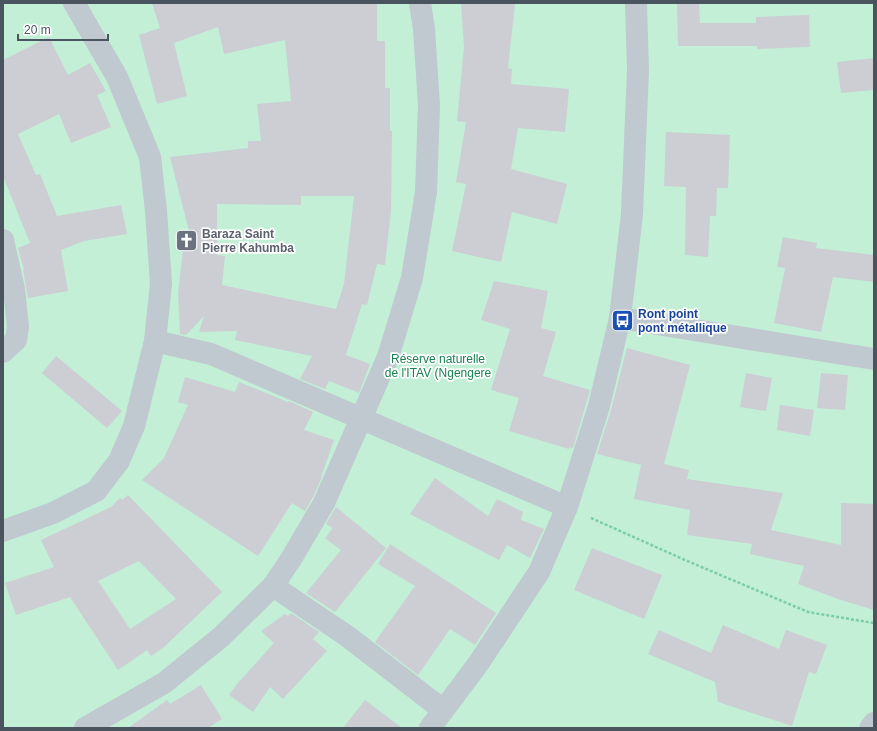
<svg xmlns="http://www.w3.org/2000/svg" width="877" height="731" font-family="Helvetica,sans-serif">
<rect width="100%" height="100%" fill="#f4f2f2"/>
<!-- green -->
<rect fill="#c2efd5" x="3" y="3" width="871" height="725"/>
<!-- building -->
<g fill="#ccced4" fill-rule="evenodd">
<path d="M152,3H377V41H385V88H390V131H392L391,211L385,265L377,264L367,305L362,304L346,355L370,364L359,393L329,381L325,389L300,379L312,356L235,340L237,331L199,332L204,316L186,335L180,334L178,293L185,233L189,231L170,157L248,148V141H261L257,104L291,101L285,40L224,54L218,27L174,43L187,96L157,104L139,35L160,28ZM301,196H354L344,284L336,309L222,285L225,256L217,255V204L301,205Z"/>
<polygon points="461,3 515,3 508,68 512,69 511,84 569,89 565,132 518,128 511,169 567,184 557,224 512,212 501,262 452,251 466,184 456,182 466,122 457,121 464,47"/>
<polygon points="677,3 699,3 700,23 756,23 756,17 809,15 810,47 757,49 757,46 678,46"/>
<polygon points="49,37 68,75 90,63 106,91 97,95 111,127 71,143 59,114 18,134 36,175 40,174 57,216 121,205 127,234 84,241 61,250 68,291 28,298 23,270 24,270 18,248 30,243 3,176 3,60"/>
<polygon points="874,58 874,90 841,93 837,62"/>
<polygon points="666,132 730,135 728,188 717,188 716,216 710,216 708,257 685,255 686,187 664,186"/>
<polygon points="783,237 817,243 816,248 874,255 874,282 833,277 821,332 774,323 785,268 777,267"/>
<polygon points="494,281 548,291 541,328 556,332 543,376 590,390 573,448 570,447 569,449 509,431 519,398 491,390 510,329 481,320"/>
<polygon points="627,348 690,365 664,464 689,470 687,479 783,493 771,530 841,545 841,503 874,504 874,610 838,599 798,584 804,566 750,554 752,544 687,535 690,510 634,499 641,465 597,454 611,410"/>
<polygon points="56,356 122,411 107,428 42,373"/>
<polygon points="746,373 772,378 766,411 740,407"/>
<polygon points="821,373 848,375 845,410 817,408"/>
<polygon points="185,377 235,392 239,382 288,402 289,401 313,412 304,430 334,440 321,477 322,477 313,497 305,511 292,503 258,556 142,480 164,458 188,405 178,402"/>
<polygon points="780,405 814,410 810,436 777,430"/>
<polygon points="435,478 488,516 497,499 523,512 521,520 544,529 530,558 507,545 499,560 410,514"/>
<path d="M128,495L222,592L164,647L151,656L147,650L118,670L70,597L16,615L5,583L54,567L41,540L111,507L120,498L122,500ZM139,561L176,599L130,629L98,581Z"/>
<polygon points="336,507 386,548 335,612 306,593 341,550 325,538 333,528 326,524"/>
<polygon points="390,544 496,613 475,645 450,629 418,675 375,642 415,586 378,564"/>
<polygon points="592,548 662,575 644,619 574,590"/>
<polygon points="291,613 319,632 313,639 327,651 283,699 270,687 253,712 229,695 237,684 274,643 261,631 285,614 288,616"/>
<polygon points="723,625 779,649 786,630 827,645 816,674 809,672 792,726 718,702 715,682 648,654 659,630 711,653"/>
<polygon points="201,685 222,719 208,728 128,728 167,700 170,704"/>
<polygon points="365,700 402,728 343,728"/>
</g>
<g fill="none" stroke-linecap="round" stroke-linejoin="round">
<!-- path -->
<polyline stroke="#7bcda7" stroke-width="2.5" stroke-dasharray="3 2" stroke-linecap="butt" points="591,518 685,560 808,612 874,623"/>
<!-- minor -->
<g stroke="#c0c8d0" stroke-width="22">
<polyline points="3,240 14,289 18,327 16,340 3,352"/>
<polyline points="620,318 874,359"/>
<polyline points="155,341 211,354 567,507"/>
<polyline points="3,531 53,513 96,491 119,461 134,426 155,341 161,284 156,211 150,157 117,77 74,3"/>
<polyline points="273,586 347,636 443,710"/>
<polyline points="85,728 164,683 221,637 273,586 291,559 324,503 388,357 412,278 426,192 429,105 424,29 420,3"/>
<polyline points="430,728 478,664 539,572 567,507 599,406 620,318 632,214 638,70 636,3"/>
<polyline points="870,728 874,723"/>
</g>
</g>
<!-- icons -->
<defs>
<symbol id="church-square" viewBox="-11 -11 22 22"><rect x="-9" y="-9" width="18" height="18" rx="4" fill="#6b7280" stroke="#fff"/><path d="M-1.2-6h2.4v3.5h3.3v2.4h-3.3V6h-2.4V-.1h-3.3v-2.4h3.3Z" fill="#fff"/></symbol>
<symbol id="bus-square" viewBox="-11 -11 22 22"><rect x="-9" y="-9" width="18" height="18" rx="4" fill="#1a4fb4" stroke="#fff"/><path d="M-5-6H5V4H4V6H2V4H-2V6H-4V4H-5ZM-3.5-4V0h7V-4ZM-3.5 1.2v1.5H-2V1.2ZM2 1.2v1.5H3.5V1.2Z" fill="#fff"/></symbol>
</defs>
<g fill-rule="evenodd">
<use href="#church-square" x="174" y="228" width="25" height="25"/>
<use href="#bus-square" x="610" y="308" width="25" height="25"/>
</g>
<g text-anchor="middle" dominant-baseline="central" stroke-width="3.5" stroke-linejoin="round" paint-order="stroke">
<!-- worship labels -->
<g font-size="12" font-weight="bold" fill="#5b616d" stroke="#fff" text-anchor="start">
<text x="202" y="234">Baraza Saint<tspan x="202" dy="14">Pierre Kahumba</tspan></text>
</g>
<!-- transit labels -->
<g font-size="12" font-weight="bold" fill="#164399" stroke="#fff" text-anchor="start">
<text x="638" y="314">Ront point<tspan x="638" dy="14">pont métallique</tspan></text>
</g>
<!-- park labels -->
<g font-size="12" fill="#1a8051" stroke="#fff">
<text x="438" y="359">Réserve naturelle<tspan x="438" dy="14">de l'ITAV (Ngengere</tspan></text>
</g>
</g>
<!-- border -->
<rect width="877" height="731" fill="none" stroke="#4a545f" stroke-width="8"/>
<!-- scale -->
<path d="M18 34v6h90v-6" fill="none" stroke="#4a545f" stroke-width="2"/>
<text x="24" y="34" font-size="12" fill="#4a545f" stroke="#ffffff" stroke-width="3" paint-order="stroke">20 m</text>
</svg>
